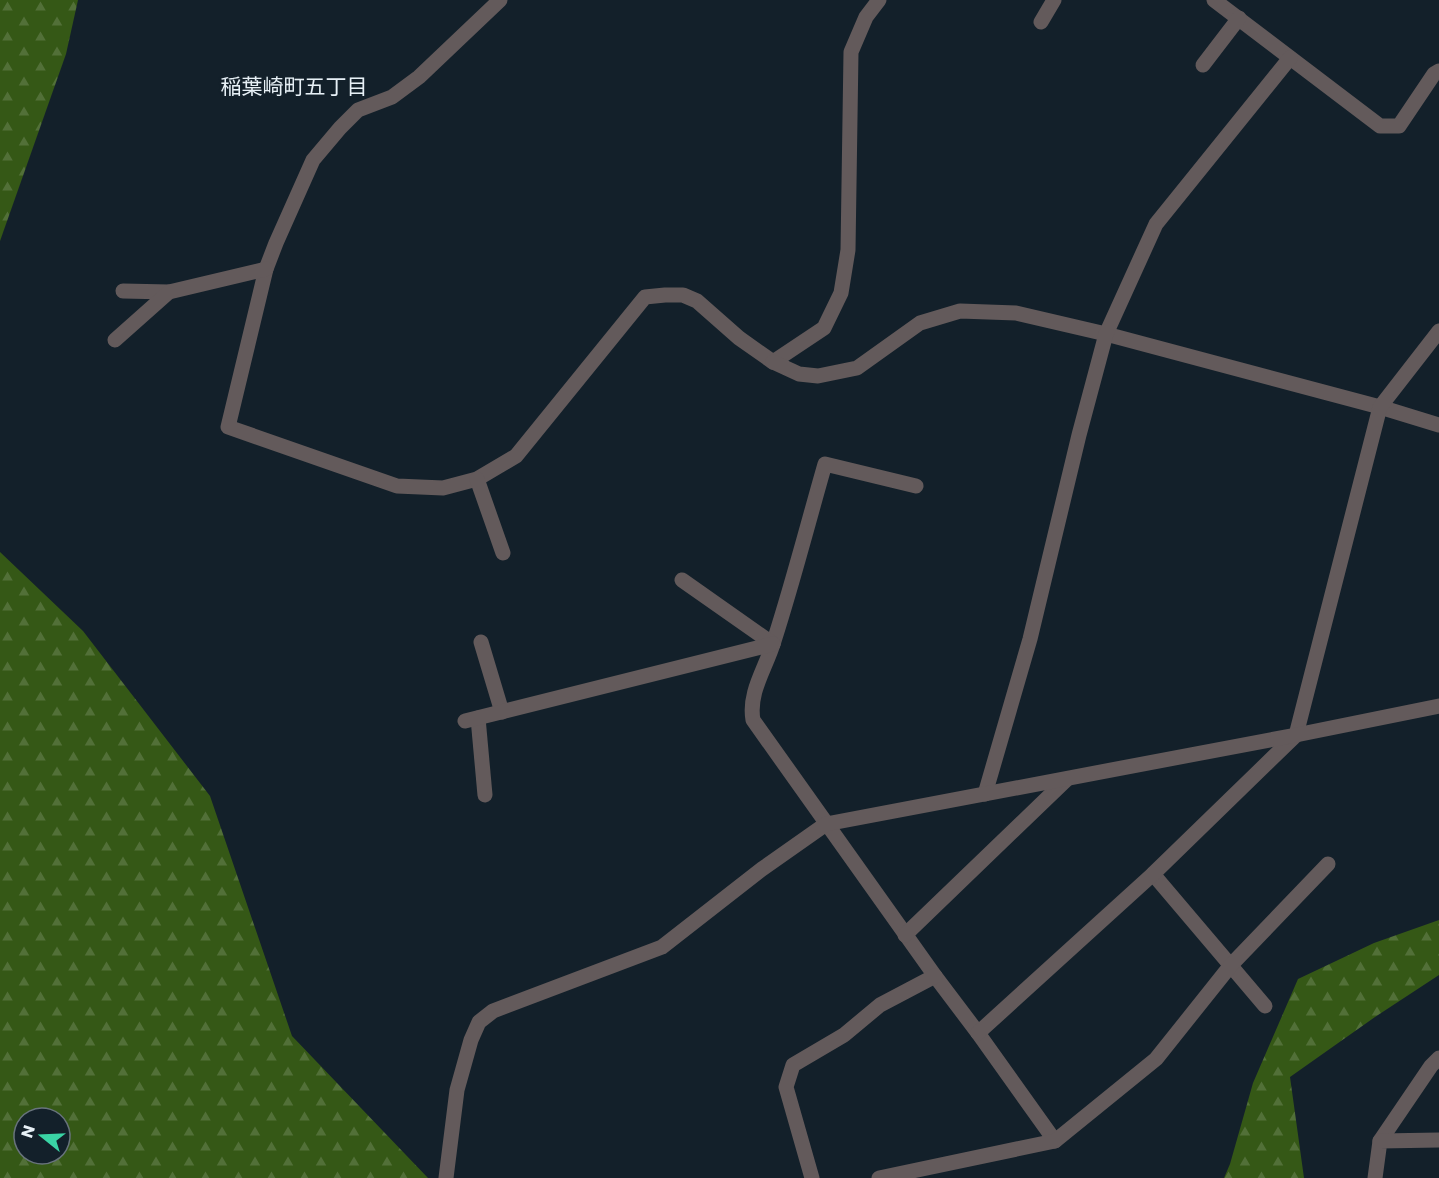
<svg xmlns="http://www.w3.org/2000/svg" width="1439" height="1178" font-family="Poppins,'Noto Sans JP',sans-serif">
<defs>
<pattern id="forest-firs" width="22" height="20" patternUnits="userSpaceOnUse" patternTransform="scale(1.5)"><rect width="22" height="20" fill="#355816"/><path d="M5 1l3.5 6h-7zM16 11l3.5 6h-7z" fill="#527038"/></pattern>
</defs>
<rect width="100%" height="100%" fill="#13202a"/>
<!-- forest -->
<g fill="url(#forest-firs)" fill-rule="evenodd">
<polygon points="0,0 78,0 66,54 0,241"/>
<path d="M0,552L83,631L210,796L292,1036L428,1178H0ZM24,1118H60V1154H24Z"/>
<polygon points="1439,920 1439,975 1375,1017 1290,1077 1304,1178 1224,1178 1230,1164 1253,1083 1298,979 1374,943"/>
</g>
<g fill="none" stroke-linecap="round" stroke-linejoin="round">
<!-- minor -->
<g stroke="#635a5b" stroke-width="15">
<polyline points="500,0 419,77 392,97 358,110 340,128 313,160 276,243 266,269 228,427 397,486 443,488 477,479 516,456 645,297 665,295 683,295 697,301 739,338 773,362 824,328 841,293 848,250 851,52 866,17 879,0"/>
<polyline points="1214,0 1380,126 1399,126 1434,74 1439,71"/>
<polyline points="1041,22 1054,0"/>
<polyline points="1203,65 1239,18"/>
<polyline points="123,291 169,292"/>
<polyline points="115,340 169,292 266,269"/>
<polyline points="773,362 799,374 818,376 857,368 920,323 960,311 1016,313 1106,334 1380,407 1439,425"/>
<polyline points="477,479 503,553"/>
<path d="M916,486L825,464C808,523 793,582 774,641C766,668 748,692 753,720L935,976L978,1033L1055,1141"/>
<polyline points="682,580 773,644"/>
<polyline points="481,642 502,712"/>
<polyline points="478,718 485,795"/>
<polyline points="465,721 773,644"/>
<polyline points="985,794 1030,639 1079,435 1106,334 1156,224 1290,58"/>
<polyline points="1153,874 1265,1006"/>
<polyline points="905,935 1067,779"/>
<polyline points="978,1033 1153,874 1296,735 1380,407 1439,331"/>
<polyline points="1380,1141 1431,1066 1439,1058"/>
<polyline points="446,1178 457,1090 471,1040 479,1022 493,1011 662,947 762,869 826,824 1296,735 1439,706"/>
<polyline points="812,1178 786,1087 793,1065 844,1035 880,1005 935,976"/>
<polyline points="879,1178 1055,1141 1156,1059 1231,965 1328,864"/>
<polyline points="1375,1178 1380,1141 1439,1140"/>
</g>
</g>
<g text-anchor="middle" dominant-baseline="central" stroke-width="5" stroke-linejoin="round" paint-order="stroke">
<!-- neighbourhood labels -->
<g font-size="21" fill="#e7f0f6" stroke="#13202a">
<text x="294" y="86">稲葉崎町五丁目</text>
</g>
</g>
<!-- north arrow -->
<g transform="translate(42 1136) rotate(288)"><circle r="28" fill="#13202a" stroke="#68737c" stroke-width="1.5"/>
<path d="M0-4.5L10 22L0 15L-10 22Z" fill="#3ad4a5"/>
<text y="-9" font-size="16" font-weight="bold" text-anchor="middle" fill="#e7f0f6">N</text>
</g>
</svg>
